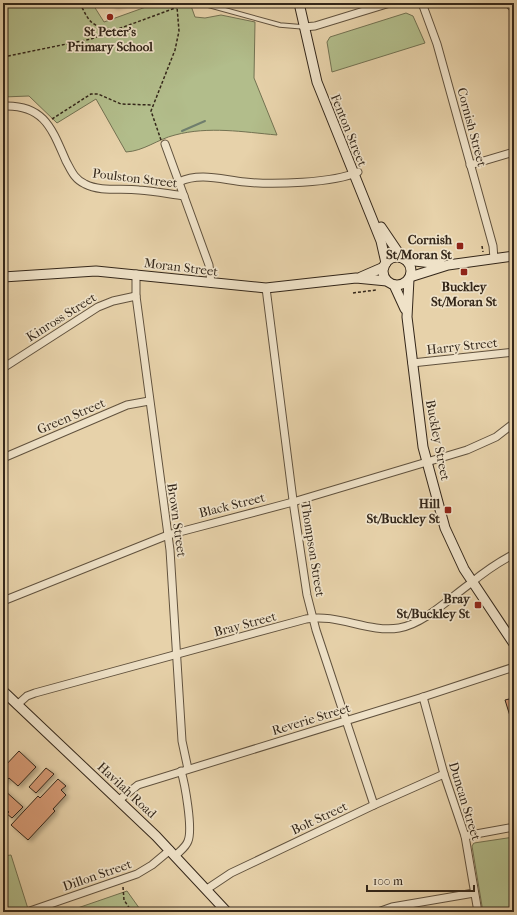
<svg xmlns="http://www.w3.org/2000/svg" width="517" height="915" font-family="'IM FELL French Canon',serif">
<defs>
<filter id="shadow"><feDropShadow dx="3" dy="2" stdDeviation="2" flood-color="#0004"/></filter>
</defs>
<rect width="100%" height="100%" fill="#e7d2aa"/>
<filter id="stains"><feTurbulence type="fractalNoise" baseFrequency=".005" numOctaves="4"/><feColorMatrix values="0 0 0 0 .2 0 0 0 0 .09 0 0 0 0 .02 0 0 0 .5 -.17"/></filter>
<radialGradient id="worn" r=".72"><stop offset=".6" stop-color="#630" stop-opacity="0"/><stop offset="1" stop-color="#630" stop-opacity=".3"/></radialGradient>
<!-- green -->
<g fill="#b2bd8b" stroke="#737252">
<path d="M3,3H92L104,22L157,3H190L195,17L205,18L221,15L255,22L254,78L277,135C243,132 209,126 175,135C158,139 144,151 126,152L96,99L57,123L29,96L3,97Z"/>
<polygon points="406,13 413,16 425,43 332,72 327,42 330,37"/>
<polygon points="514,837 514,912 483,912 472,846 474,843"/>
<polygon points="11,855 29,912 3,912 3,856"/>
<polygon points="127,891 142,912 66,912"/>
</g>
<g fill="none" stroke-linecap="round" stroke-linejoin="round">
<!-- stream -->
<polyline stroke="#6f7e6d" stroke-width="2" points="182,131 205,121"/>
</g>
<!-- building -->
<g fill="#d59a74" stroke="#34271a" filter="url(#shadow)">
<polygon points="111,3 125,3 114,7"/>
<polygon points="514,698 514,709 513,709 510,699"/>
<polygon points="509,699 514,714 510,716 505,700"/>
<polygon points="19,751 36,767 18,786 9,778 3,784 3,768"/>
<polygon points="46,768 54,774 36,793 29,787"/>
<polygon points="58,779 66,786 61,790 66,795 53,809 55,811 28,840 11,825 38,796 40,798"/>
<polygon points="3,789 23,807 12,818 7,814 9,812 3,806"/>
</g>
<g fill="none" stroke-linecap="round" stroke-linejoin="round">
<defs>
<polyline id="lane" points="204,4 280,25 304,27"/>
<g id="street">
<polyline points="422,3 437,44 493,246 494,259"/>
<polyline points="508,3 514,9"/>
<polyline points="304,27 315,26 390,3"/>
<path d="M3,106C44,104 52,129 66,161C71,170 74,179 85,184C100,192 122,188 139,190C154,191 169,194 184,196"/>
<polyline points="165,144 209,265 211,283"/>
<polyline points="470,165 514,152"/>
<path d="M179,182C200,172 223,180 245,182C272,185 334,183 358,172"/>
<polyline points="136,274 136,296 170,550 182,741 188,769"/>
<polyline points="266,288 294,508 307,595 316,630 374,805"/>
<polyline points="412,363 514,352"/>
<polyline points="3,368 98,307 113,301 136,296"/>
<polyline points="3,458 127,405 149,401"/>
<polyline points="3,601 168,535 293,502 467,450 496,437 514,423"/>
<polyline points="423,697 444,774 465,836 478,912"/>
<path d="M17,705L27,696L35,693L306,619C337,613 368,633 399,628C424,624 451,597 471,583C484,572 499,562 514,554"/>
<polyline points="119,800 138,785 423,697 514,667"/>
<polyline points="465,836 514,827"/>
<path d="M176,855C180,851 186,847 188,841C193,829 185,784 181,771"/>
<polyline points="207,889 231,873 374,805 444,774"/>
<polyline points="27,912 137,874 152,865 170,850"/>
<polyline points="378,912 392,907 474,893"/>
</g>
<g id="secondary">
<polyline points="299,3 317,82 381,241 386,263"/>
<polyline points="381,227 402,258"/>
<circle cx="397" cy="271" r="14"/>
<polyline points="406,260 441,264"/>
<polyline points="3,277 96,271 266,288 356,278 387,281"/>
<polyline points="361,277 384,267"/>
<polyline points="410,277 448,265 514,256"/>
<polyline points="409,279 407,317 423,447 445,528 464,569 514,644"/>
<polyline points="394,285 405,309"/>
<polyline points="3,691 156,836 227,912"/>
</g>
</defs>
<!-- lane casing -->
<use href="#lane" stroke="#61523e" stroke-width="5.5"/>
<!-- street casing -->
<use href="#street" stroke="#61523e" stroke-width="9"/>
<!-- secondary casing -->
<use href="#secondary" stroke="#34271a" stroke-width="11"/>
<!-- path -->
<g stroke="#34271a" stroke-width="1.5" stroke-dasharray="3 2" stroke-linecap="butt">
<path d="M80,3C88,20 91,27 111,29"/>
<polyline points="3,57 91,39 186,4 199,4"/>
<polyline points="52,119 91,94 98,94 121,104 152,105"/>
<polyline points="161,140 151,111 175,50 179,31 177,7"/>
<polyline points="482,246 483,252"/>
<polyline points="353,293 376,290"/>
<polyline points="123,887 124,900 132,912"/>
</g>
<!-- lane -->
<use href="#lane" stroke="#efe2c8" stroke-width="3.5"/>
<!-- street -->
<use href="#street" stroke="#efe2c8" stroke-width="7"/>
<!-- secondary -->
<use href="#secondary" stroke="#efe2c8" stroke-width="9"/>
</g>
<!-- markers -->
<g fill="#8f2418" stroke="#efe2c8" stroke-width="1.5">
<circle cx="110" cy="17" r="4"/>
<rect x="456" y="242" width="8" height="8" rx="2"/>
<rect x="460" y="268" width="8" height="8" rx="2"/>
<rect x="444" y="506" width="8" height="8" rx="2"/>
<rect x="474" y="601" width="8" height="8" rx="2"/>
</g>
<g text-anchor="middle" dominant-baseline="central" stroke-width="3.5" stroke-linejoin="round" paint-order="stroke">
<!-- poi labels -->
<g font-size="13" font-weight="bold" fill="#34271a" stroke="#efe2c8" text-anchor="end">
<text x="110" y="31" text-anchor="middle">St Peter's<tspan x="110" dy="15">Primary School</tspan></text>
<text x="452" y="239">Cornish<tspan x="452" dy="15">St/Moran St</tspan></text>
<text x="464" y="286" text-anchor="middle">Buckley<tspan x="464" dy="15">St/Moran St</tspan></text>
<text x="440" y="503">Hill<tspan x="440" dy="15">St/Buckley St</tspan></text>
<text x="470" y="598">Bray<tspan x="470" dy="15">St/Buckley St</tspan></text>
</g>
<!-- street labels -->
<g font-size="13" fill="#34271a" stroke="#efe2c8">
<text transform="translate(472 127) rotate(75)">Cornish Street</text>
<text transform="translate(349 130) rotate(68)">Fenton Street</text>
<text transform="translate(135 178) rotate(7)">Poulston Street</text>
<text transform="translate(181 267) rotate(7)">Moran Street</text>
<text transform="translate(61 317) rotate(-32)">Kinross Street</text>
<text transform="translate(462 346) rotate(-6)">Harry Street</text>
<text transform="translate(71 416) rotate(-23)">Green Street</text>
<text transform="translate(438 440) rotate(79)">Buckley Street</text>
<text transform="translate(232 505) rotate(-14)">Black Street</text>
<text transform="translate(177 520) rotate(82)">Brown Street</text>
<text transform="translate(313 549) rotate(81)">Thompson Street</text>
<text transform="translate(245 624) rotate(-15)">Bray Street</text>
<text transform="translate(311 719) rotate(-17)">Reverie Street</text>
<text transform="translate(127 790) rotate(43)">Havilah Road</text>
<text transform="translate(465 801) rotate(73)">Duncan Street</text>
<text transform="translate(319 818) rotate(-25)">Bolt Street</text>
<text transform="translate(97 875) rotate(-19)">Dillon Street</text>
</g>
</g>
<!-- margin -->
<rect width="517" height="915" fill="none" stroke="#e7d2aa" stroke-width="16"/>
<rect x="4" y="4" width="509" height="907" fill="none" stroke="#34271a" stroke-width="2"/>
<rect x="8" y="8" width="501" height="899" fill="none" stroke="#34271a"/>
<!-- scale -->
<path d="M367 885v6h107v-6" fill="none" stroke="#34271a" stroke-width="2"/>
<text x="373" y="885" font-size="12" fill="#34271a" stroke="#efe2c8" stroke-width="3" paint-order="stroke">100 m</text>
<rect width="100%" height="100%" filter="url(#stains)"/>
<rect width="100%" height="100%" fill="url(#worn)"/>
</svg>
